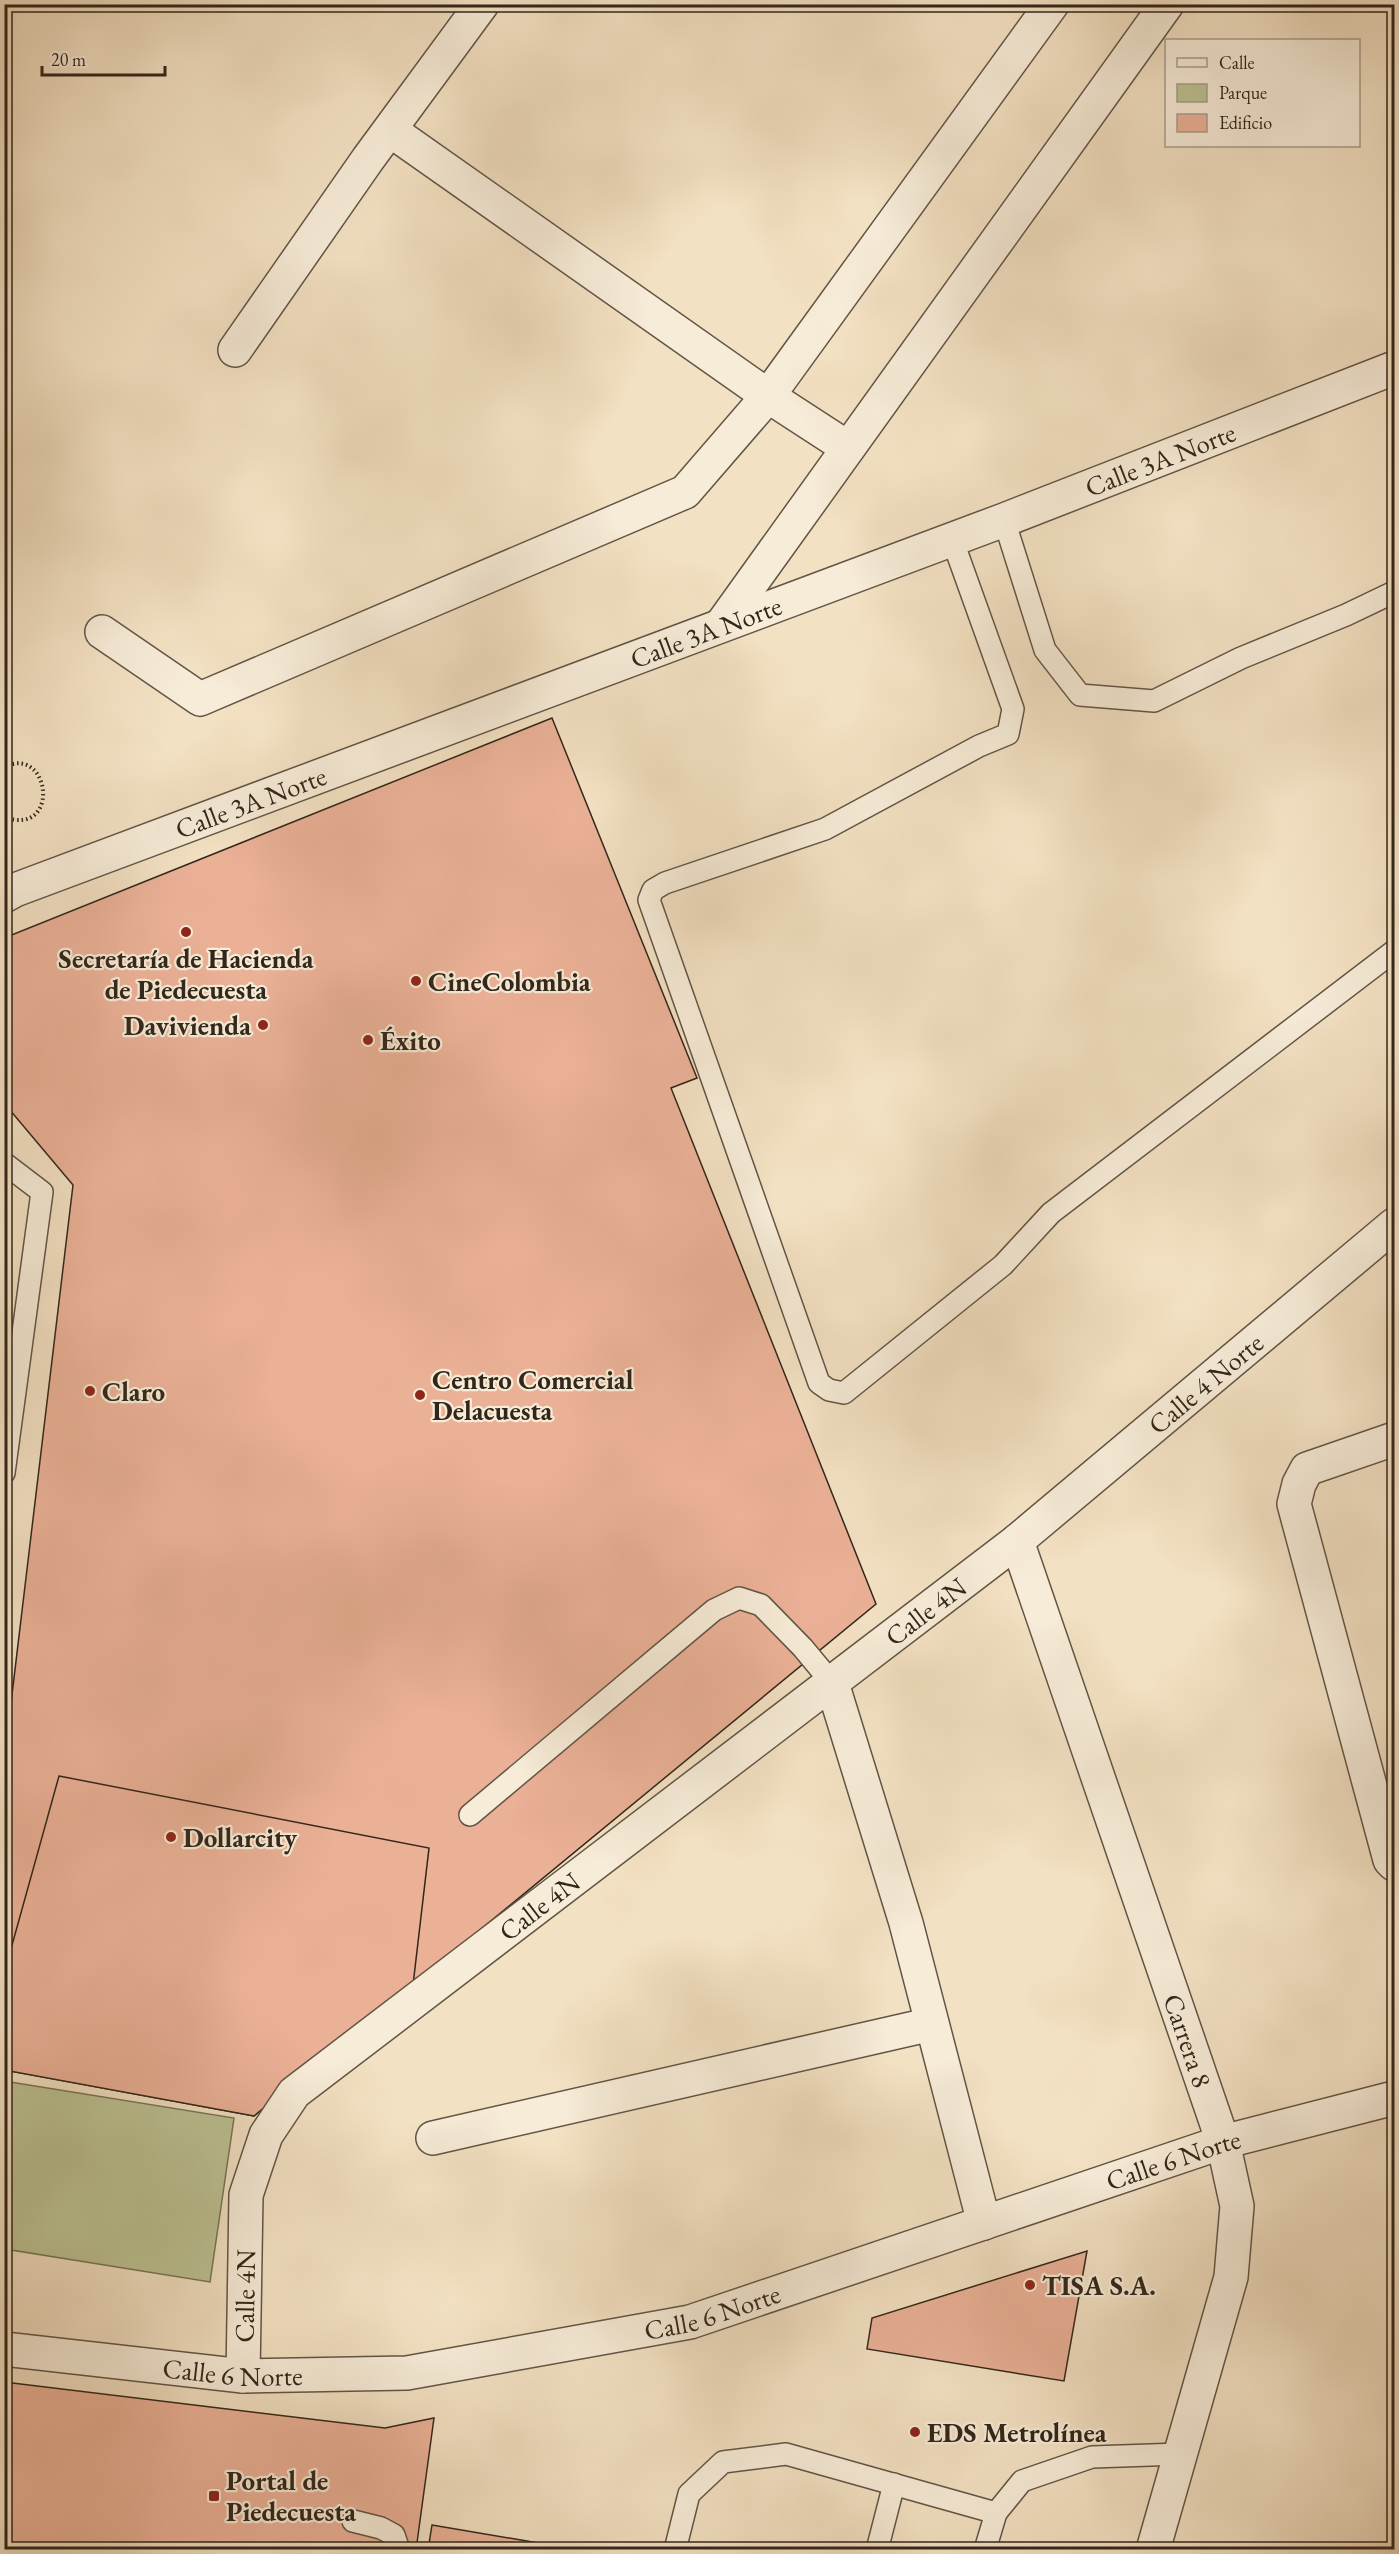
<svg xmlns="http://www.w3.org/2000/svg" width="1399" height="2554" font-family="'EB Garamond',serif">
<rect width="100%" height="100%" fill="#f3e1c3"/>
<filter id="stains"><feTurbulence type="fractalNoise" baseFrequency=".00333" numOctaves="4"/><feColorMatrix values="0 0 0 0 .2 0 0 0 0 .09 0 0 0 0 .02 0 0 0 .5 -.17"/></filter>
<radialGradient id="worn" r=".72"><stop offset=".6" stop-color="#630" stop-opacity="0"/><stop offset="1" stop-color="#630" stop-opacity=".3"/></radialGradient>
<!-- green -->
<polygon fill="#bcc293" stroke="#777457" stroke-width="1.5" points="4,2081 234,2118 210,2282 5,2249"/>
<!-- building -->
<g fill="#ebb197" stroke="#32261b" stroke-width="1.5">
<polygon points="552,718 697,1078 671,1088 876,1604 254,2116 4,2070 4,1731 8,1728 73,1185 4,1103 4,981 9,936"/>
<polygon points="59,1776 429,1848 413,1985 254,2116 4,2070 4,1974"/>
<polygon points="1087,2251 1064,2381 867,2349 872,2318"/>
<polygon points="4,2382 385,2428 434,2418 416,2550 4,2550"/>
<polygon points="432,2525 580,2550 428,2550"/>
</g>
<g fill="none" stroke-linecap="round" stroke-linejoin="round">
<defs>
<g id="service">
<polyline points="1004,520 1045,650 1080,695 1154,701 1241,658 1346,615 1394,592"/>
<polyline points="952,539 1013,709 1008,734 979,746 825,829 665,883 653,890 649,900 819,1383 829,1390 844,1393 1003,1265 1051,1213 1394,951"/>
<polyline points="4,1163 42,1192 4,1473"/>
<polyline points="470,1815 714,1610 739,1598 761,1605 803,1648 832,1683"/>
<polyline points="353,2521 381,2528 394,2535 399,2550"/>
<polyline points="675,2550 689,2494 723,2462 786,2454 996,2513"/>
<polyline points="877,2550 894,2484"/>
<polyline points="985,2550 996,2513 1022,2481 1092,2457 1180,2454"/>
</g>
<g id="minor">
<polyline points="390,130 768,396 848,448"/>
<polyline points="235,350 368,159 482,4"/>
<polyline points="722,624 1167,4"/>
<polyline points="102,632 200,699 685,492 768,396 1052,4"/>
<path id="s1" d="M4,896L15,890L1004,520L1394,368"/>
<polyline points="1394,1439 1307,1469 1299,1484 1294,1504 1390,1860 1394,1864"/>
<path id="s2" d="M1017,1541L1223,2142L1237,2206L1231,2277L1153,2550"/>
<polyline points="832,1683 906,1923 984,2223"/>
<polyline points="433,2138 932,2024"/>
<path id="s3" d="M4,2349L243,2376L407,2373L690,2322L1223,2142L1394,2098"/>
<path id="s4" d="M243,2376L246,2195L266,2135L294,2093L1017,1541L1394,1225"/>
</g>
</defs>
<!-- service casing -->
<use href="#service" stroke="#625545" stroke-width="24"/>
<!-- minor casing -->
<use href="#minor" stroke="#625545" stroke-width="36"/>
<!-- path -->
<path stroke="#32261b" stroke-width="4" stroke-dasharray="1.5 3" stroke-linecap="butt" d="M4,767C51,744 61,838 4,817"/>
<!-- service -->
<use href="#service" stroke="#f7ecd8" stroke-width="21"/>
<!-- minor -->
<use href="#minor" stroke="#f7ecd8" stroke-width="33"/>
</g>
<!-- markers -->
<g fill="#8f2418" stroke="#f7ecd8" stroke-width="2">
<circle cx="186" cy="932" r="6"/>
<circle cx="416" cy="981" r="6"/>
<circle cx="263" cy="1025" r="6"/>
<circle cx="368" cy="1040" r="6"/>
<circle cx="90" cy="1391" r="6"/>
<circle cx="420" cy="1395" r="6"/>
<circle cx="171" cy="1837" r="6"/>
<circle cx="1030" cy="2285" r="6"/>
<circle cx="915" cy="2432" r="6"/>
<rect x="208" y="2490" width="12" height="12" rx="3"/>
</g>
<g text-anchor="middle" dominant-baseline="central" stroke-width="4.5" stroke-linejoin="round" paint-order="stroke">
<!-- street labels -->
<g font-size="27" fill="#32261b" stroke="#f7ecd8">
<text stroke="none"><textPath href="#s1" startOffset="1236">Calle 3A Norte</textPath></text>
<text stroke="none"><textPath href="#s1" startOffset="750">Calle 3A Norte</textPath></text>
<text stroke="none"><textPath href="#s1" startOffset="264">Calle 3A Norte</textPath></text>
<text stroke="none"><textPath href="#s4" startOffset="1450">Calle 4 Norte</textPath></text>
<text stroke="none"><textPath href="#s4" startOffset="1089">Calle 4N</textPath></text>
<text stroke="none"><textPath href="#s4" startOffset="603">Calle 4N</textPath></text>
<text stroke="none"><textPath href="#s2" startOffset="528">Carrera 8</textPath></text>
<text stroke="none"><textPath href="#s3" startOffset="1202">Calle 6 Norte</textPath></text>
<text stroke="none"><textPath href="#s4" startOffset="80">Calle 4N</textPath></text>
<text stroke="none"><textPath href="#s3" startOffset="716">Calle 6 Norte</textPath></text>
<text stroke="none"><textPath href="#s3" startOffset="230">Calle 6 Norte</textPath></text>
</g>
<!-- poi labels -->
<g font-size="27" font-weight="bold" fill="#32261b" stroke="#f7ecd8" text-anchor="start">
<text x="186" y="958" text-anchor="middle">Secretaría de Hacienda<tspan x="186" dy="31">de Piedecuesta</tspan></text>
<text x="428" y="981">CineColombia</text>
<text x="251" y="1025" text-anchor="end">Davivienda</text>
<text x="380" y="1040">Éxito</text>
<text x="432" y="1379">Centro Comercial<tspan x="432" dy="31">Delacuesta</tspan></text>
<text x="102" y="1391">Claro</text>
<text x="183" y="1837">Dollarcity</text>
<text x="1042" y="2285">TISA S.A.</text>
<text x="927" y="2432">EDS Metrolínea</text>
<text x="226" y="2480">Portal de<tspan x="226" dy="31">Piedecuesta</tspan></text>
</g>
</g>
<!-- margin -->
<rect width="1399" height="2554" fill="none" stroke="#f3e1c3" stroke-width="24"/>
<rect x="6" y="6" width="1387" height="2542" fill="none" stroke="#32261b" stroke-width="3"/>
<rect x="12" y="12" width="1375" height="2530" fill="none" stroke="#32261b" stroke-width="1.5"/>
<!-- legend -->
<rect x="1165" y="39" width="195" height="108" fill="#f7ecd8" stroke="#a89d8c" stroke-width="1.5"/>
<rect x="1177" y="58" width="30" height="9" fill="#f7ecd8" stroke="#a89d8c" stroke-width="1.5"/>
<text x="1219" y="69" font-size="18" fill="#32261b">Calle</text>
<rect x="1177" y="84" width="30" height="18" fill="#bcc293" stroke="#a89d8c" stroke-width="1.5"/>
<text x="1219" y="99" font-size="18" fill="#32261b">Parque</text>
<rect x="1177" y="114" width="30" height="18" fill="#ebb197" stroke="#a89d8c" stroke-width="1.5"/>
<text x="1219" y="129" font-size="18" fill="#32261b">Edificio</text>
<!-- scale -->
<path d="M42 66v9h123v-9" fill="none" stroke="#32261b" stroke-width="3"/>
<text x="51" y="66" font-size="18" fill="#32261b" stroke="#f7ecd8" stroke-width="4.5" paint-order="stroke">20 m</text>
<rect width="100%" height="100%" filter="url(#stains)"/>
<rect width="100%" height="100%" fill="url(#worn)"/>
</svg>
